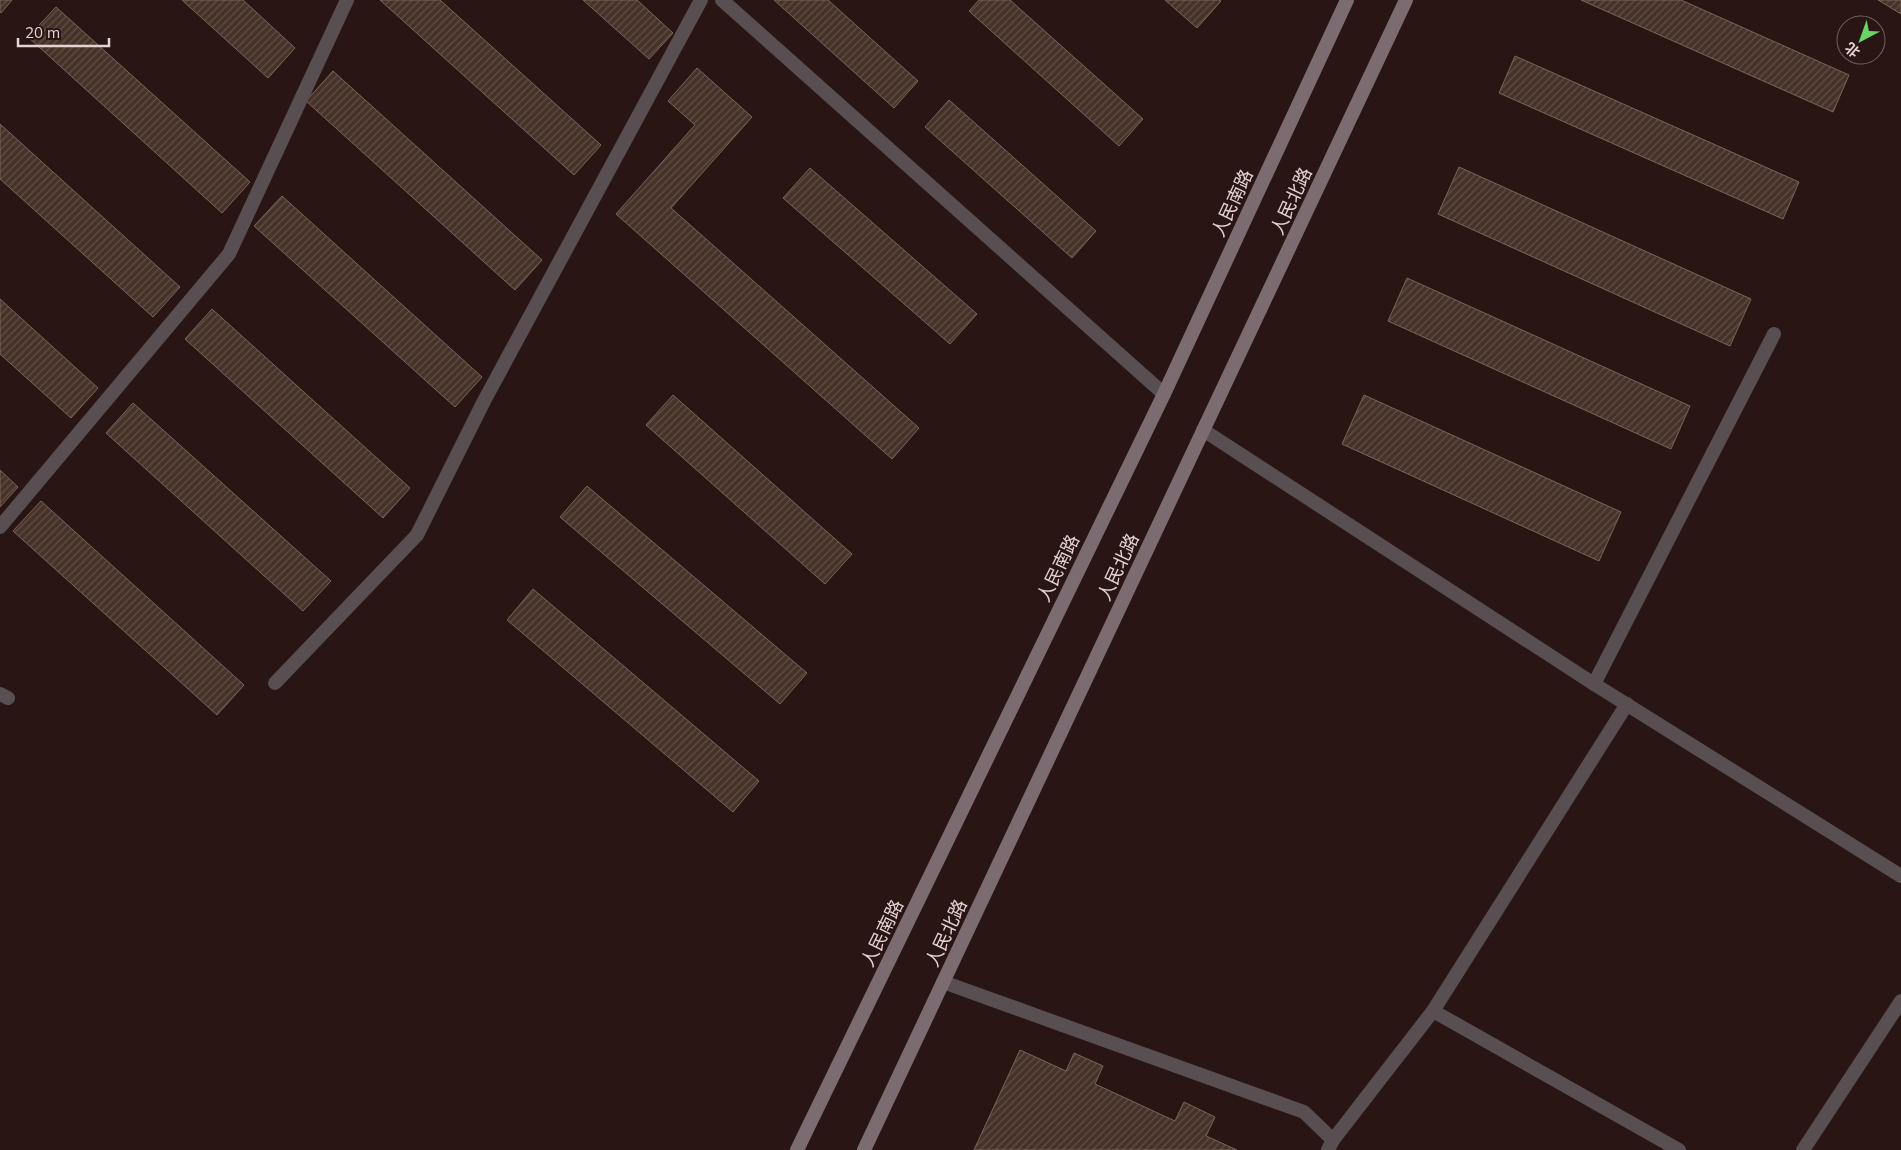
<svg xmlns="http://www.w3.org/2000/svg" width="1901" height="1150" font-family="Mulish,'Noto Sans SC',sans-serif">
<defs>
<pattern id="building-hatch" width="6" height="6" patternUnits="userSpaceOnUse" patternTransform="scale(1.25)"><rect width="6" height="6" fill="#473229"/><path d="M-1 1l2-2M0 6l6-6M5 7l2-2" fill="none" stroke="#614f47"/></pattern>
</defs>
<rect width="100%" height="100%" fill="#291514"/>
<!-- building -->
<g fill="url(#building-hatch)" stroke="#7c655a">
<polygon points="0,0 12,0 1,13 0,12"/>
<polygon points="182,0 243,0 295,48 268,78"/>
<polygon points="380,0 440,0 601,145 574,175"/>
<polygon points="583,0 637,0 673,33 649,59"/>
<polygon points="774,0 828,0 918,81 894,108"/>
<polygon points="979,0 1010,0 1143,119 1119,146 969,11"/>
<polygon points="1165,0 1219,0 1221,1 1197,28"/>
<polygon points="1581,0 1681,0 1849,75 1833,112"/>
<polygon points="1878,0 1901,0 1901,14"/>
<polygon points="56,7 250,182 222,213 28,37"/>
<polygon points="1515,56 1799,182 1783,219 1499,93"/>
<polygon points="697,68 752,117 671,208 919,428 892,459 616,214 695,125 668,101"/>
<polygon points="333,71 542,260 515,290 306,101"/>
<polygon points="949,100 1096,231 1072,258 925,127"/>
<polygon points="0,124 180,287 153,317 0,179"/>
<polygon points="1459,167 1751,299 1730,346 1438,214"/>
<polygon points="810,168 977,314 950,344 783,198"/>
<polygon points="282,196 482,377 455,407 254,226"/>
<polygon points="1407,278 1690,406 1671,449 1388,321"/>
<polygon points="0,299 98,388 71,418 0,354"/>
<polygon points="212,309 410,488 383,518 185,339"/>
<polygon points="673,395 852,554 825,584 646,425"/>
<polygon points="1364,395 1621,512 1599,561 1342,444"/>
<polygon points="133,403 331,581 303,611 106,433"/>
<polygon points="0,470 18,487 0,507"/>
<polygon points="587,486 807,673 780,704 560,517"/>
<polygon points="41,501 244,685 217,715 13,531"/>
<polygon points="533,589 759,781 733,812 507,620"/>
<polygon points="1020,1050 1066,1071 1074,1053 1103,1066 1095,1084 1175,1121 1184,1102 1215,1117 1206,1136 1237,1150 974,1150"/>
</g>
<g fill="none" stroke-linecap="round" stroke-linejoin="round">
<!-- service -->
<polyline stroke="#594e51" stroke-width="14" points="0,694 8,698"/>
<!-- minor -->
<g stroke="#594e51" stroke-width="14">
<polyline points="722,0 1164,394"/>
<polyline points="1203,430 1594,684 1901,876"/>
<polyline points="0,527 229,254 347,0"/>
<polyline points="275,683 417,535 484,401 701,0"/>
<polyline points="1594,684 1774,334"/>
<polyline points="943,982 1304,1112 1333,1140"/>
<polyline points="1433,1011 1679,1150"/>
<polyline points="1328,1150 1333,1140 1433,1011 1627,704"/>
<polyline points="1803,1150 1901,1001"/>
</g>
<!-- secondary -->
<g stroke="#7c6b70" stroke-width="14">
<polyline points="797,1150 1164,394 1347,0"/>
<polyline points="864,1150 1406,0"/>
</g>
</g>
<g text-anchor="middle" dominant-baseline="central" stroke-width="4" stroke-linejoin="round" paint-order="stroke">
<!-- street labels -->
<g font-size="18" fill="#e3d4d3" stroke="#291514">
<text transform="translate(1291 201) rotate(-65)">人民北路</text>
<text transform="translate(1232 203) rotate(-65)">人民南路</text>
<text transform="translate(1118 567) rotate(-65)">人民北路</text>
<text transform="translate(1058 568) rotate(-64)">人民南路</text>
<text transform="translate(882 933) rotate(-64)">人民南路</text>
<text transform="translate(946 933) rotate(-65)">人民北路</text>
</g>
</g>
<!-- north arrow -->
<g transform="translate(1861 40) rotate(221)"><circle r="24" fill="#291514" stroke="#736160"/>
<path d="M0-4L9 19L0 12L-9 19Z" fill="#67d466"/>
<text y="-8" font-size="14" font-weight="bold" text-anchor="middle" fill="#e3d4d3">北</text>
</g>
<!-- scale -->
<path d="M18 38v8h91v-8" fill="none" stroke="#e3d4d3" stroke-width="2.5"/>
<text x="25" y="38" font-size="15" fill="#e3d4d3" stroke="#291514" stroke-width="4" paint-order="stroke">20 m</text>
</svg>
